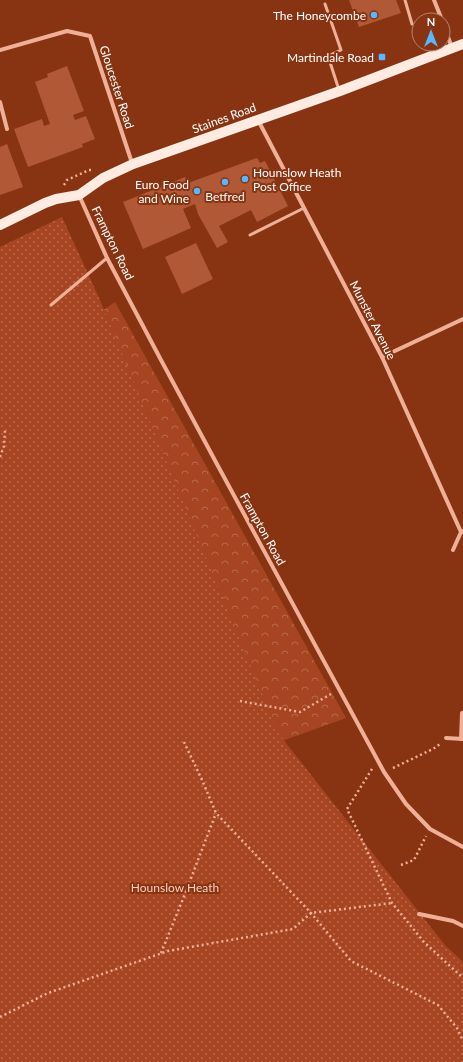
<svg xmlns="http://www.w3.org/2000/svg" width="463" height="1062" font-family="Lato,sans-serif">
<defs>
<pattern id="forest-crowns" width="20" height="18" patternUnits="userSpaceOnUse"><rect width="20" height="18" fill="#a74522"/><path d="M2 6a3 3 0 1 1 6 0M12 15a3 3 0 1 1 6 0" fill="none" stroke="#b96a4e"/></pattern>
<pattern id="park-dots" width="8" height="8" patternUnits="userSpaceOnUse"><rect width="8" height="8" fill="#a74522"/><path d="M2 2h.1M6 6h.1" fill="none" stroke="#b96a4e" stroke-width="1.8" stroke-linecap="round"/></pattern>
</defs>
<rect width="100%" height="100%" fill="#883413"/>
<!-- forest -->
<polygon fill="url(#forest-crowns)" points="115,302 346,718 237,757 316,824 463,962 463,1062 0,821 77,328"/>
<!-- park -->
<polygon fill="url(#park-dots)" points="62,217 100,300 278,733 463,968 463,1062 0,1062 0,247"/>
<!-- building -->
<g fill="#b15836">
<polygon points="349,0 396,0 401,13 359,27"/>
<polygon points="67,66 84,111 73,115 75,120 86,116 95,139 82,144 83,147 28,167 14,129 42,119 44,126 50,124 35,82 48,77 47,74"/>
<polygon points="7,144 23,187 0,195 0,147"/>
<polygon points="257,158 260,163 265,161 288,206 257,222 251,210 219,226 228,242 217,248 198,214 195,204 183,209 191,228 143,249 123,202 185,177 188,183"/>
<polygon points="196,243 213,279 182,294 165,257"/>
</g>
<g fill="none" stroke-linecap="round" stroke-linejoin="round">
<!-- path -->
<g stroke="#f0b098" stroke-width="2.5" stroke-dasharray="2 3" stroke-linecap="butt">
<polyline points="64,185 67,180 89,170 92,170"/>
<polyline points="0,457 4,446 5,430"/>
<polyline points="240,701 300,712 331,694"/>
<polyline points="184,742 202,780 216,813 311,913 351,961 438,1005 457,1028 463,1041"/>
<polyline points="393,768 433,749 440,744"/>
<polyline points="372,769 347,809 392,903 424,942 463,978"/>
<polyline points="401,865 414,860 426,836"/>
<polyline points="161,953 185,894 216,813"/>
<polyline points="0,1017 48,993 168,951 293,929 311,913 392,903"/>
</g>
<!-- lane -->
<g stroke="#f0b098" stroke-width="3">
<polyline points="405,0 412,24"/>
<polyline points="325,4 341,50 328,56 339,90"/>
<polyline points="250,235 304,208"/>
<polyline points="51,305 107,258"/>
</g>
<!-- street -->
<g stroke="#f0b098" stroke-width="4">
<polyline points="434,0 442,20"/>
<polyline points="443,23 452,48"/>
<polyline points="0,50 67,31 90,36 132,163"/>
<polyline points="0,102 7,129"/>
<polyline points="258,120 382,357 461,532 463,531"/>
<polyline points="79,195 107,258 161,360 218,466 384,772 406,804 430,829 463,847"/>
<polyline points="382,357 463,319"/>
<polyline points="453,550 461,532"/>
<polyline points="446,738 463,739"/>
<polyline points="461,739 462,713"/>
<polyline points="419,914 453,921 463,926"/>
</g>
<!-- primary -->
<polyline stroke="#ffebe1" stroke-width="10" points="0,225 45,203 56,199 79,195 103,178 133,164 340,91 463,44"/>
</g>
<!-- markers -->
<g fill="#57b7ff" stroke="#883413" stroke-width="1.5">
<circle cx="374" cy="15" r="4"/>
<rect x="378" y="53" width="8" height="8" rx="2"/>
<circle cx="245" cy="179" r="4"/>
<circle cx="225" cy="182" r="4"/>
<circle cx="197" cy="191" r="4"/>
</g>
<g text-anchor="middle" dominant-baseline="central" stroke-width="4" stroke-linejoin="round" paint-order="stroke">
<!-- poi labels -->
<g font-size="12" fill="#fff" stroke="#883413" text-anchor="end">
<text x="366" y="15">The Honeycombe</text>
<text x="374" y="57">Martindale Road</text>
<text x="253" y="172" text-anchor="start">Hounslow Heath<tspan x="253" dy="14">Post Office</tspan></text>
<text x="189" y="184">Euro Food<tspan x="189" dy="14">and Wine</tspan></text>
<text x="225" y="196" text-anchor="middle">Betfred</text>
</g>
<!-- street labels -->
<g font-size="12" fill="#fff" stroke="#883413">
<text transform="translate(117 87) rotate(72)">Gloucester Road</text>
<text transform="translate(224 118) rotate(-20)">Staines Road</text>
<text transform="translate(113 243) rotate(64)">Frampton Road</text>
<text transform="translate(373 320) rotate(63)">Munster Avenue</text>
<text transform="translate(263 529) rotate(61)">Frampton Road</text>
</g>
<!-- park labels -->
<g font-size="12" fill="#fccfbe" stroke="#883413">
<text x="175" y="887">Hounslow Heath</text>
</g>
</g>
<!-- north arrow -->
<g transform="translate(431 32)"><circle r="19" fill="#883413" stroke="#b88571"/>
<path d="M0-3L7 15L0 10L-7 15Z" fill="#57b7ff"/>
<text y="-6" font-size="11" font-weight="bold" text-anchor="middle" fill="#ffffff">N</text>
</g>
</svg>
